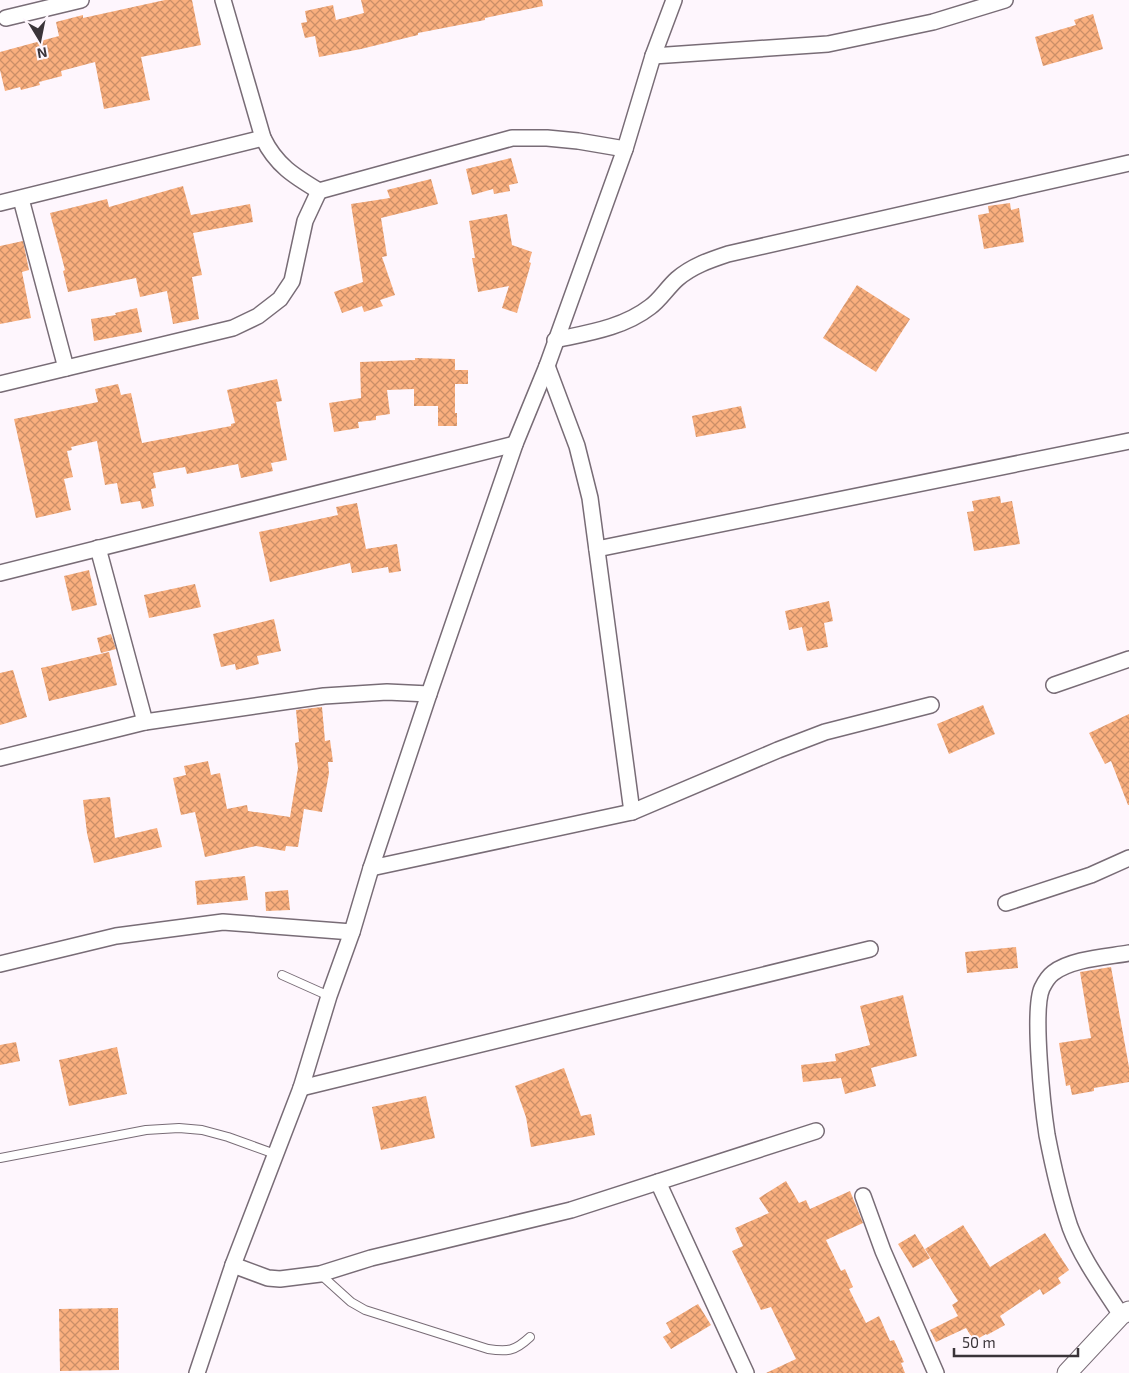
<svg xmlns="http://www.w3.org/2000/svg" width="1129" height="1373" font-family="'Exo 2',sans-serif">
<defs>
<pattern id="building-cross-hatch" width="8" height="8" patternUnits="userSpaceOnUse" patternTransform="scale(1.25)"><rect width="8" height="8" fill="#f9af7e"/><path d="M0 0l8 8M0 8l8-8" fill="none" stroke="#cb8f68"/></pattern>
</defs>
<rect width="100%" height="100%" fill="#fef6fd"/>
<!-- building -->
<g fill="url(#building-cross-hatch)">
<polygon points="165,0 192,0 201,45 141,57 150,100 104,109 95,62 61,71 62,76 39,82 40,85 21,90 20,87 5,91 0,70 0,52 59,36 56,22 83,15 83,18"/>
<polygon points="361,0 542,0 543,6 485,18 485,20 418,33 418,35 361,49 319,57 315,36 305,38 301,23 307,22 305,11 333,5 336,20 364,13"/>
<polygon points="1093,14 1103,49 1043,66 1035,37 1076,25 1074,20"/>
<polygon points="511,158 518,183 509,185 510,191 494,194 493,189 472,195 466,169"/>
<polygon points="431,179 438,204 381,218 387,256 382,257 395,295 380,300 383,306 364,312 362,306 342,313 334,292 363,282 351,204 390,198 387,190"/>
<polygon points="183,186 191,215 250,204 253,222 193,233 202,275 192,277 199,319 173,324 167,291 140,297 136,278 68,292 63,271 65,270 50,213 107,199 109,207"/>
<polygon points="1010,203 1011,210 1019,208 1024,242 984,249 978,215 989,213 988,206"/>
<polygon points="507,214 512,245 532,252 529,262 531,263 517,313 502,308 509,286 478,292 472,258 475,258 469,221"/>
<polygon points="23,241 29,270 22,272 31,318 0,324 0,246"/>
<polygon points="857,285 910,319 876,372 823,338"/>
<polygon points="137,308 142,332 94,341 91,319 116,315 115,313"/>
<polygon points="415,358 455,359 455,370 468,370 468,384 455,384 455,413 457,413 457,426 438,426 438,406 414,406 414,389 387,390 390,414 376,416 376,420 358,422 359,428 334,432 329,403 361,398 360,362 415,360"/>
<polygon points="277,379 282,401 276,402 287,460 271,463 273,471 241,478 238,464 187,474 185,467 153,473 156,488 151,489 154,506 142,509 140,501 121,504 117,483 105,485 97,441 71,447 72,450 67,451 73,477 64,479 71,510 36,518 14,419 98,402 95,389 118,384 121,395 131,393 142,443 231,426 231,424 235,423 227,390"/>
<polygon points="741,406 746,428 696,437 692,416"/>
<polygon points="1000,496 1001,503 1012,501 1020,544 974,551 967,512 974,511 972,501"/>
<polygon points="357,503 366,549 397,544 401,571 389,573 388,567 352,573 350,563 270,582 259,532 338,515 336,507"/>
<polygon points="89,570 97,605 72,611 64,576"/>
<polygon points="195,584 201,607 149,618 144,595"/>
<polygon points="829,601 833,621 824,623 828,647 807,651 802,627 789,630 785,611"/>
<polygon points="274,619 281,651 257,656 259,664 236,670 235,664 221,667 213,634"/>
<polygon points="111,634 116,649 101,653 97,638"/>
<polygon points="109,652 117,685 49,701 41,668"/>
<polygon points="13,670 27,717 0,725 0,673"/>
<polygon points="983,705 995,734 949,754 937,724"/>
<polygon points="322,707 325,741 330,740 333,762 328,762 329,773 322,812 304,809 298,847 286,846 285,851 256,846 205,857 195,812 181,815 173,778 186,775 184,766 208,761 211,775 220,773 227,809 247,805 248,811 290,817 298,768 295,743 299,742 296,710"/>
<polygon points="1129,714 1129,805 1128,805 1111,761 1105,764 1089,733"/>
<polygon points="110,797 115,838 157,828 162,847 94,863 87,833 83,800"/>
<polygon points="245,876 248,900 197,905 195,881"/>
<polygon points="288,890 290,910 266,911 265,892"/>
<polygon points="1016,947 1018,968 967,973 965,952"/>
<polygon points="1111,967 1129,1067 1129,1082 1094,1088 1094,1091 1072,1095 1070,1085 1066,1086 1059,1043 1091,1038 1080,972"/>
<polygon points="903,995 917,1056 871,1068 876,1086 845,1094 841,1078 803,1082 801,1065 836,1061 835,1054 870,1045 860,1006"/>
<polygon points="16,1042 20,1061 0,1065 0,1045"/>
<polygon points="117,1047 127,1094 69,1106 59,1060"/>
<polygon points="564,1068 581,1116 591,1114 595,1135 531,1147 526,1117 515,1086"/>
<polygon points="426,1096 435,1138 381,1150 372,1107"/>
<polygon points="786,1181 799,1203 806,1200 810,1209 850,1191 863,1223 826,1240 841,1271 845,1269 853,1287 849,1289 866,1323 879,1316 890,1341 894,1340 904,1362 901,1363 905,1373 766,1373 796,1359 771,1307 761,1310 732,1251 743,1246 735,1228 769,1213 759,1198"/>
<polygon points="963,1225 990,1267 1045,1233 1069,1270 1058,1278 1061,1283 1043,1295 1040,1289 1000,1316 1005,1325 987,1335 986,1334 974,1341 966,1328 936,1342 930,1330 958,1316 952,1305 958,1301 925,1249"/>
<polygon points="915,1234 930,1258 913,1268 898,1244"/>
<polygon points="698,1304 711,1325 671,1349 663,1337 671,1332 666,1323"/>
<polygon points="118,1308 119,1370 60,1371 59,1309"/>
</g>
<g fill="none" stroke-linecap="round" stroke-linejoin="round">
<defs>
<g id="service">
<polyline points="282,975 329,996"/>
<polyline points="0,1158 146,1130 179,1128 202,1130 228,1137 275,1154"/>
<path d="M320,1274L351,1302L365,1310L488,1349C508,1352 515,1351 530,1337"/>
</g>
<g id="minor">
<path d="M223,0L263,138C276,165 294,176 319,191L512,138H547L578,141L625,149"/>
<polyline points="6,18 81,0"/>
<polyline points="653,56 828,44 933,22 1005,0"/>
<polyline points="21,199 66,368"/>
<polyline points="0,203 263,138"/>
<path d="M555,340C587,333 623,328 650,307C660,300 667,288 677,279C692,266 710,260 728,254L1129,163"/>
<polyline points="547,366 577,446 590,498 632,812"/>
<polyline points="0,384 233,328 258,316 280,299 292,281 305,221 319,191"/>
<polyline points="98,548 145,722"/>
<polyline points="597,549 1129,441"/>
<polyline points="0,573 515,444"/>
<polyline points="1054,685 1129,659"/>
<polyline points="0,758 145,722 324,696 387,692 429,694"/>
<polyline points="371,868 632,812 778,750 825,732 931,705"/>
<polyline points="1006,903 1091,875 1129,858"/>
<polyline points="0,964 116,936 223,922 352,932"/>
<polyline points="301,1088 870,949"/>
<polyline points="658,1182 746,1373"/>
<polyline points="863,1196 883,1251 936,1373"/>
<polyline points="233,1265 268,1278 280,1279 320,1274 371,1258 571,1210 816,1131"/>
<path d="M1121,1315C1103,1287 1082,1259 1070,1227C1060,1197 1053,1166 1047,1135C1043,1109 1032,1010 1042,988C1044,984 1049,976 1053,973C1071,959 1106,957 1129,953"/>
<polyline points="197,1373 233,1265 301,1088 329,996 352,932 371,868 429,694 515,444 547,366 625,149 653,56 674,0"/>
</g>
<polyline id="tertiary" points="1067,1373 1121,1315 1129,1311"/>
</defs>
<!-- service casing -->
<use href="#service" stroke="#786c76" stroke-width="10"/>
<!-- minor casing -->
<use href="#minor" stroke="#786c76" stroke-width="18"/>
<!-- tertiary casing -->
<use href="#tertiary" stroke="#786c76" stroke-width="21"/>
<!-- service -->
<use href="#service" stroke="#fff" stroke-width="8"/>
<!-- minor -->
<use href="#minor" stroke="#fff" stroke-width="15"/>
<!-- tertiary -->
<use href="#tertiary" stroke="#fff" stroke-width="19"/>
</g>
<!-- north arrow -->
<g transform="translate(40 40) rotate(170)" stroke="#fef6fd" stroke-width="4" paint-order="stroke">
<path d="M0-4L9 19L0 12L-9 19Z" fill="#3a3439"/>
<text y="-8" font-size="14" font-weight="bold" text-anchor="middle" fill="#3a3439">N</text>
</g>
<!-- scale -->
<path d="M954 1348v8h124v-8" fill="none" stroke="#3a3439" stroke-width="2.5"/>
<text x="962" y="1348" font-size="15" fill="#3a3439" stroke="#fef6fd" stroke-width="4" paint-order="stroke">50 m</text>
</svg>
